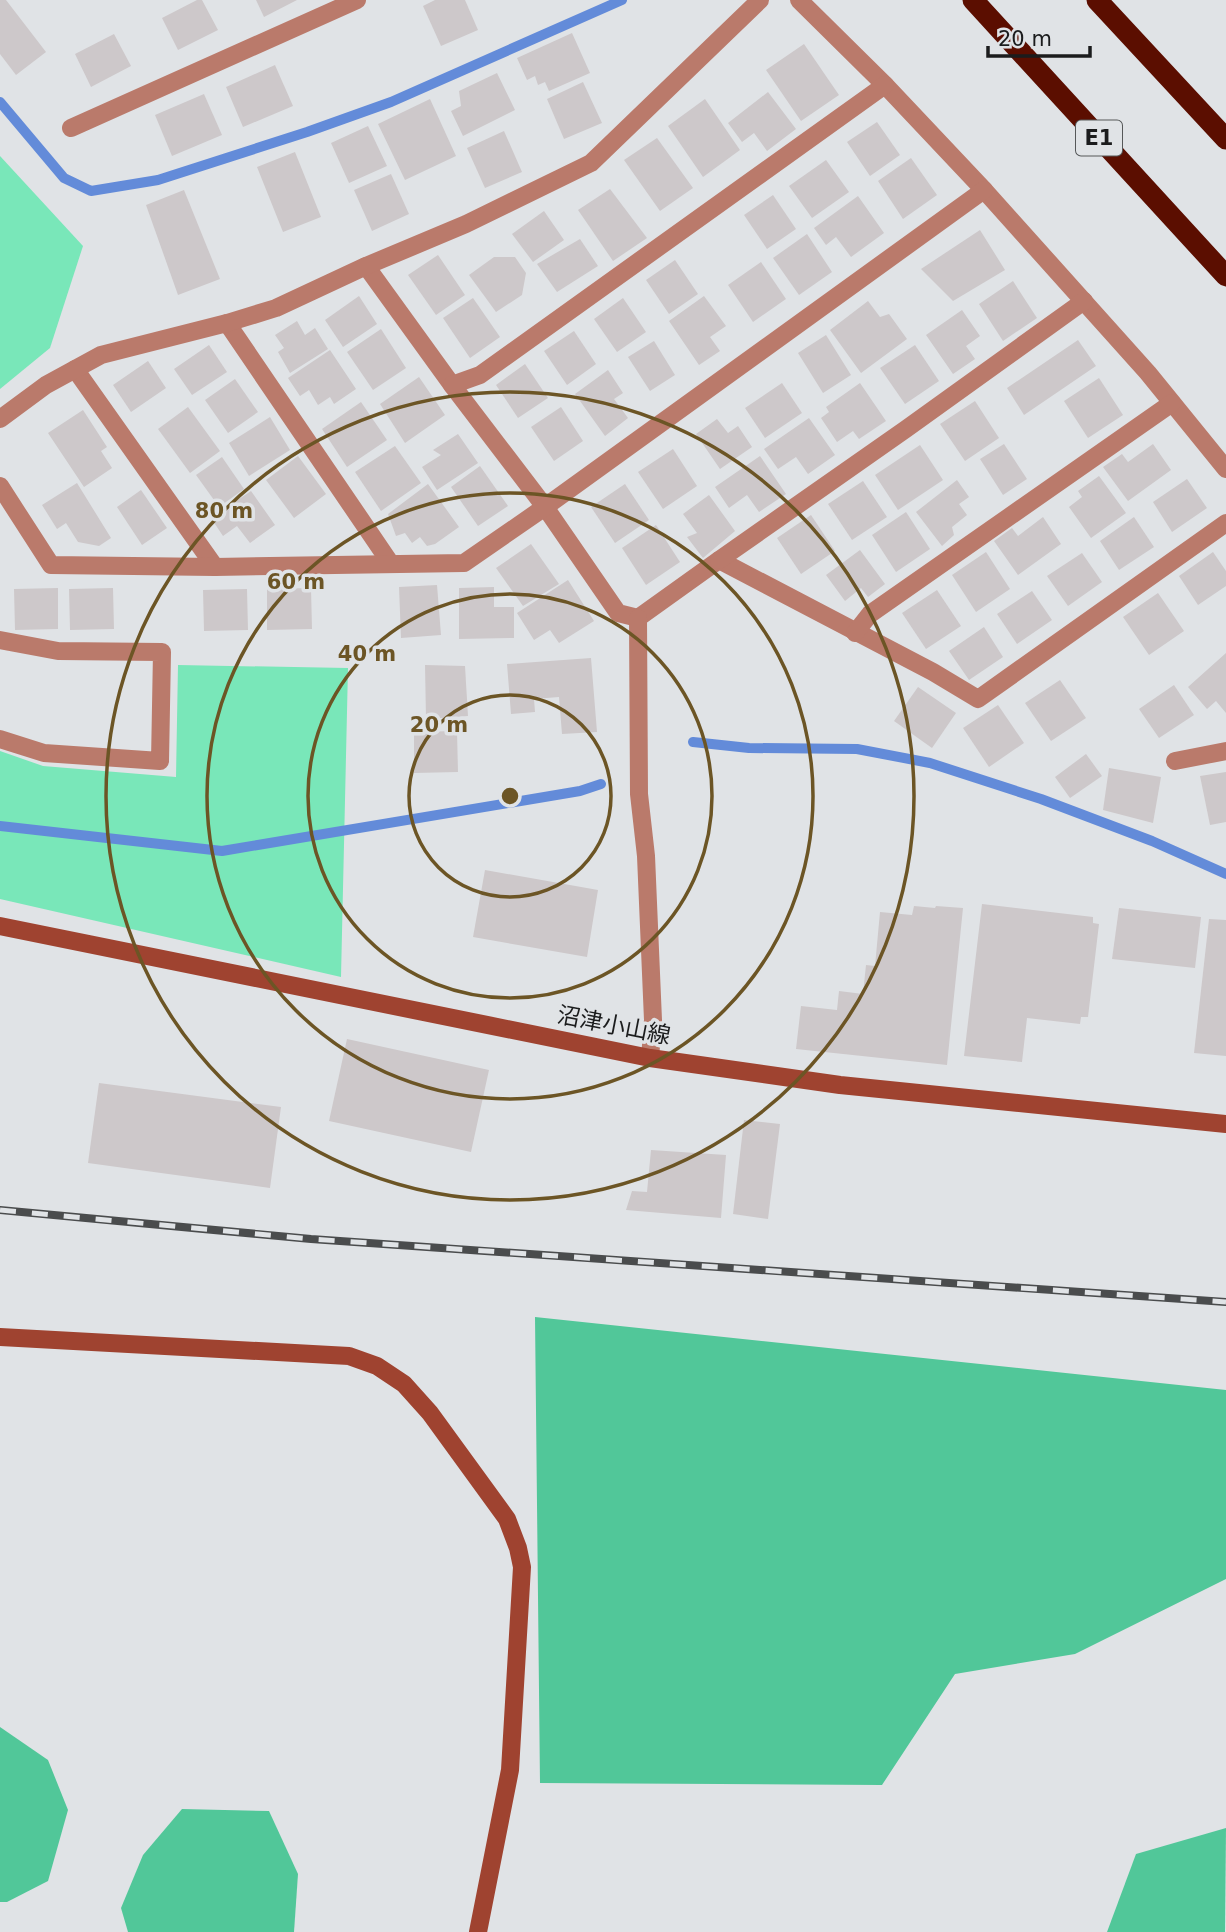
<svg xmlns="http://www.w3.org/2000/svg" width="1226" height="1932" font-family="'DejaVu Sans','Noto Sans JP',sans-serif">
<rect width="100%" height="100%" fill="#e0e3e6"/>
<!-- green -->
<g fill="#79e7b9">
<polygon points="0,156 83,246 50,348 0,389"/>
<polygon points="178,665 348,668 341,977 0,899 0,751 43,766 176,777"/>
</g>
<!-- forest -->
<g fill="#51c799">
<polygon points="535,1317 1226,1390 1226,1579 1075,1654 955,1674 882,1785 540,1783"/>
<polygon points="0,1727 48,1760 68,1810 48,1881 7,1902 0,1902"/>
<polygon points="182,1809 269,1811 298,1874 294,1932 128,1932 121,1908 143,1855"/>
<polygon points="1226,1828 1225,1932 1107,1932 1136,1854"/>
</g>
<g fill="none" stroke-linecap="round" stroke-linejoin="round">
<!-- stream -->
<g stroke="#638bd9" stroke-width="10">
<polyline points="0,102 64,178 91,191 158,180 307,132 391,102 622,0"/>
<polyline points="693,742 749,748 857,749 930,763 1041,799 1152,841 1226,874"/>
<polyline points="0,826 222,851 580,791 601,784"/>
</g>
</g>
<!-- building -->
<g fill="#cdc8ca">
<polygon points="0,0 6,0 46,52 16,75 0,54"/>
<polygon points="197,0 202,0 218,30 178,50 162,18"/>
<polygon points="256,0 297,0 264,17"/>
<polygon points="435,0 465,0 478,30 441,46 423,6"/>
<polygon points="572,33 590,73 549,91 545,82 538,85 535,76 527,80 517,58"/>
<polygon points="114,34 131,66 91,87 75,54"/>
<polygon points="804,44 839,95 801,121 766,70"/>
<polygon points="275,65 293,106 243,127 226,87"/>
<polygon points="497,73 515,110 463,136 451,111 461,106 459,91"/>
<polygon points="583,82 602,123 564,139 547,99"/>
<polygon points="768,92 796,129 767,151 754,133 742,142 728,123"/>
<polygon points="204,94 222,135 172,156 155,115"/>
<polygon points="430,99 456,156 405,180 378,124"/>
<polygon points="705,99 740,150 703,177 668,126"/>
<polygon points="877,122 900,155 870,176 847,142"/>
<polygon points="368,126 387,166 349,183 331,143"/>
<polygon points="504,131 522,172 485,188 467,148"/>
<polygon points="657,138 693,188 660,211 624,160"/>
<polygon points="295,152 321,217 283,232 257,167"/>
<polygon points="911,158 937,195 903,219 878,181"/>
<polygon points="826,160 849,192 812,218 789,186"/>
<polygon points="391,174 409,214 372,231 354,190"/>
<polygon points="610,189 647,238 613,261 578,210"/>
<polygon points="184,190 220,279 178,295 146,205"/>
<polygon points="773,195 796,229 767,249 744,215"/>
<polygon points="858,196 884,233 851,257 836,237 826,245 814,228"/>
<polygon points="544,211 564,240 533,262 512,234"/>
<polygon points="980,230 1005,270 953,301 921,269"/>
<polygon points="807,234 832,272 799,295 773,258"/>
<polygon points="580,239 598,266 557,292 537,264"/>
<polygon points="438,255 465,295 436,315 408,275"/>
<polygon points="494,257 515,257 526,273 522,295 496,312 469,275"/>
<polygon points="675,260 698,294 669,314 646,280"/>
<polygon points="761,262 786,299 753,322 728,285"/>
<polygon points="1013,281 1037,318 1003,341 979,304"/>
<polygon points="359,296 377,324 343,347 325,320"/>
<polygon points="704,296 726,326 710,337 720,351 699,365 669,321"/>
<polygon points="473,298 500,337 470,358 443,318"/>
<polygon points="623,298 646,332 617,352 594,319"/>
<polygon points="868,301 880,317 889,314 907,339 861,373 830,330"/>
<polygon points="962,310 980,336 966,346 975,359 953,374 926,335"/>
<polygon points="297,321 305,335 315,328 328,349 290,373 278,352 284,348 275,335"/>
<polygon points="381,329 406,368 373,390 347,352"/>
<polygon points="574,331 596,364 567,385 544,351"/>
<polygon points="826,335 851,375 823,393 798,353"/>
<polygon points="1078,340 1096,366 1024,415 1007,388"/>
<polygon points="654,341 675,375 650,391 628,357"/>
<polygon points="209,345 227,372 192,395 174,369"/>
<polygon points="915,345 939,381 905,404 880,368"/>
<polygon points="330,350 356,389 334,404 330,397 318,405 309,390 300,396 288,378"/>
<polygon points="148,361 166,388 131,412 113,385"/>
<polygon points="525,364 548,398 518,418 496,385"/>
<polygon points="608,370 623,393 614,399 628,418 605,436 575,394"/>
<polygon points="419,377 445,415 405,443 380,404"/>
<polygon points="1099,378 1123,415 1088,438 1064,401"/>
<polygon points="235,379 258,412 228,433 205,400"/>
<polygon points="782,383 802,413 765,438 745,408"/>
<polygon points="860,383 886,421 859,439 853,431 837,442 821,418 829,412 826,407"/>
<polygon points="975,401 999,438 965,461 940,424"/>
<polygon points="361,402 387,440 347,467 322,429"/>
<polygon points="188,407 220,451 190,473 158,429"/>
<polygon points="561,407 583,441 554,461 531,427"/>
<polygon points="83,410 107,447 101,451 112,468 84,487 48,433"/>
<polygon points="270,417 290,450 249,476 229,443"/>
<polygon points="809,418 835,455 808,474 796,457 778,469 764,449"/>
<polygon points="717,419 728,433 738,426 752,447 720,469 696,434"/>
<polygon points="458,434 478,463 437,490 422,467 441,455 433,450"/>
<polygon points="1004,444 1027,479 1003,495 980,459"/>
<polygon points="1153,444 1171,470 1128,501 1103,467 1122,454 1128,462"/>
<polygon points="920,445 943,480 898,510 875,475"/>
<polygon points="395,446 421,483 381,511 355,472"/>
<polygon points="673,449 697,486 663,509 638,472"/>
<polygon points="298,456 326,494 294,518 266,480"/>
<polygon points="760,456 786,494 759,512 747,495 729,508 715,487"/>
<polygon points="222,457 244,489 219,507 196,475"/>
<polygon points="480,466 508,506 478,526 451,487"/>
<polygon points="1099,476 1126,513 1091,538 1069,507 1082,497 1078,491"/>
<polygon points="1187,479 1207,508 1172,532 1153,502"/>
<polygon points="957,480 969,497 959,504 967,515 952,527 954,535 942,546 916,512"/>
<polygon points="863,481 887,517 852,540 828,504"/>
<polygon points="77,483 111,538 99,546 78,542 66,523 57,529 42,505"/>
<polygon points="428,484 459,527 435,544 427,546 420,537 412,543 405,533 396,536 388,514"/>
<polygon points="625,484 649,520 615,543 591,507"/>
<polygon points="141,490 167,528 142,545 117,507"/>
<polygon points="251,491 275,525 250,543 237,526 223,536 211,518"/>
<polygon points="709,495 735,531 703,558 687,537 697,533 683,514"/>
<polygon points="906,512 930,549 896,572 872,535"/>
<polygon points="811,515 835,551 801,574 777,538"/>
<polygon points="1043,517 1061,544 1018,575 994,541 1012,528 1018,536"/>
<polygon points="1134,517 1154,547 1119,570 1100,541"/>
<polygon points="656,525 680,562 646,585 622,548"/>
<polygon points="531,544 559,584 523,606 496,568"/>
<polygon points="860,550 885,584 868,597 861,588 845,601 826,575"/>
<polygon points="986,552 1010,589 976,612 952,575"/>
<polygon points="1213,552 1226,571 1226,586 1198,605 1179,576"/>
<polygon points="1082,553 1102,582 1068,606 1047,576"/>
<polygon points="568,580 594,621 559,643 550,630 534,640 517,613"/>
<polygon points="437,585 441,635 401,638 399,587"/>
<polygon points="494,587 494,607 514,607 514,638 459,639 459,588"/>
<polygon points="58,588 58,629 15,630 14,589"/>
<polygon points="113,588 114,629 70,630 69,589"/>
<polygon points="311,588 312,629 267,630 267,589"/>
<polygon points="247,589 248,630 204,631 203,590"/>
<polygon points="937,590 961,626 926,649 902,613"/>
<polygon points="1032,591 1052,620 1017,644 997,614"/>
<polygon points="1158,593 1184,631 1149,655 1123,617"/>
<polygon points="984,627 1003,657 969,680 949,651"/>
<polygon points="1226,653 1226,713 1216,701 1207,709 1188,687"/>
<polygon points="591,658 597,732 562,734 559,697 534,699 535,712 511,714 507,664"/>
<polygon points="425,665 465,666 468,716 426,719"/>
<polygon points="1060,680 1086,718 1051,741 1025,703"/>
<polygon points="1174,685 1194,715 1159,738 1139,709"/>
<polygon points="918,687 956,713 932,748 894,721"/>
<polygon points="998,705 1024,743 989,767 963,728"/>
<polygon points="457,731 458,772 414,773 414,732"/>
<polygon points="1086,754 1102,776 1070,798 1055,777"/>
<polygon points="1109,768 1161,777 1153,823 1103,810"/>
<polygon points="1226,772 1226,822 1210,825 1200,776"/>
<polygon points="485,870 598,890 587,957 473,937"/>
<polygon points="982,904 1093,917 1093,923 1099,924 1088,1017 1081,1017 1080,1024 1027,1018 1022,1062 964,1056"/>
<polygon points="914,906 935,908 936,906 963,908 947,1065 796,1049 801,1006 837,1010 839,991 863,994 866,965 875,966 880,912 912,915"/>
<polygon points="1119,908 1201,917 1195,968 1112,959"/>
<polygon points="1209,919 1226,920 1226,1056 1194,1053"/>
<polygon points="347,1039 489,1070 471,1152 329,1121"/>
<polygon points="99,1083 281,1107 270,1188 88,1163"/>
<polygon points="744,1120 780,1124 768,1219 733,1214"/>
<polygon points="651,1150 726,1155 721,1218 626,1210 632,1191 647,1192"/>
</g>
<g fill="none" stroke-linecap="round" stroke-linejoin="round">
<!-- street -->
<g stroke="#ba7a6b" stroke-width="18">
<polyline points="799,0 885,85 984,190 1148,373 1226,469"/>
<polyline points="71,128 357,0"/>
<polyline points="366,266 452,385 545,507 618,613 638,618 719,560 933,672 978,699 1226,523"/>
<polyline points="227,323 391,564"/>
<polyline points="75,369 215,567"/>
<polyline points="452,385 480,375 885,85"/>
<polyline points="0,419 46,385 101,355 227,323 276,308 366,266 466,224 591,163 760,0"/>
<polyline points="0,486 51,565 215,567 464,563 545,507 984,190"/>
<polyline points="719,560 906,429 1084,301"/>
<polyline points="638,618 639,794 646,856 653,1020 650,1058"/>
<polyline points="855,633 870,614 1172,403"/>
<polyline points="0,640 58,651 162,652 160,761 44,753 0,739"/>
<polyline points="1175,761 1226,751"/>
</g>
<!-- secondary -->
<g stroke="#9f4330" stroke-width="18">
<polyline points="0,926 650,1058 840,1085 1226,1124"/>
<polyline points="0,1337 349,1356 377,1366 404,1384 430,1413 507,1519 518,1548 522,1567 510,1770 478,1932"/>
</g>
<!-- highway -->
<g stroke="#5b0e00" stroke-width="21">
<polyline points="973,0 1226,276"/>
<polyline points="1097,0 1226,139"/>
</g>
<defs>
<polyline id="rail" points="0,1210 311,1239 1226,1302"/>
</defs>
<!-- rail casing -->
<use href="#rail" stroke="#4a4c4d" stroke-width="8"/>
<!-- rail -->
<use href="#rail" stroke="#e0e3e6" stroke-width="5" stroke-dasharray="16" stroke-linecap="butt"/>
</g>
<!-- distance rings -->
<g fill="none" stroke="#6c5525" stroke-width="3.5">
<circle cx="510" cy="796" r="101"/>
<circle cx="510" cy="796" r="202"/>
<circle cx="510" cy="796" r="303"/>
<circle cx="510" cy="796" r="404"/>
</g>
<g text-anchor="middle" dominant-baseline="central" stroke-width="7" stroke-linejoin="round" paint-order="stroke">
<!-- shield labels -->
<rect fill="#e0e3e6" stroke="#565859" stroke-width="2" x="1076" y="120.5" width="46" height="35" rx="5"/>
<g font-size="21" font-weight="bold" fill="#1b1c1d">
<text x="1099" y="138">E1</text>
</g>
<!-- street labels -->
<g font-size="23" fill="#1b1c1d" stroke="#e0e3e6">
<text transform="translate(614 1025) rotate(11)">沼津小山線</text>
</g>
</g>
<circle cx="510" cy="796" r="10" fill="#6c5525" stroke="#e0e3e6" stroke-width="3.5"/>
<g font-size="21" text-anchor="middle" font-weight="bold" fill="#6c5525" stroke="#e0e3e6" stroke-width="7" stroke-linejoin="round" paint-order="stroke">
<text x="224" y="518">80 m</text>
<text x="296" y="589">60 m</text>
<text x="367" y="661">40 m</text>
<text x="439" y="732">20 m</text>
</g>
<!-- scale -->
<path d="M988 46v10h102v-10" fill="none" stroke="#1b1c1d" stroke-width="3.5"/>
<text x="998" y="46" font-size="21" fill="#1b1c1d" stroke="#e0e3e6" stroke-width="5" paint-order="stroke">20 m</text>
</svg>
